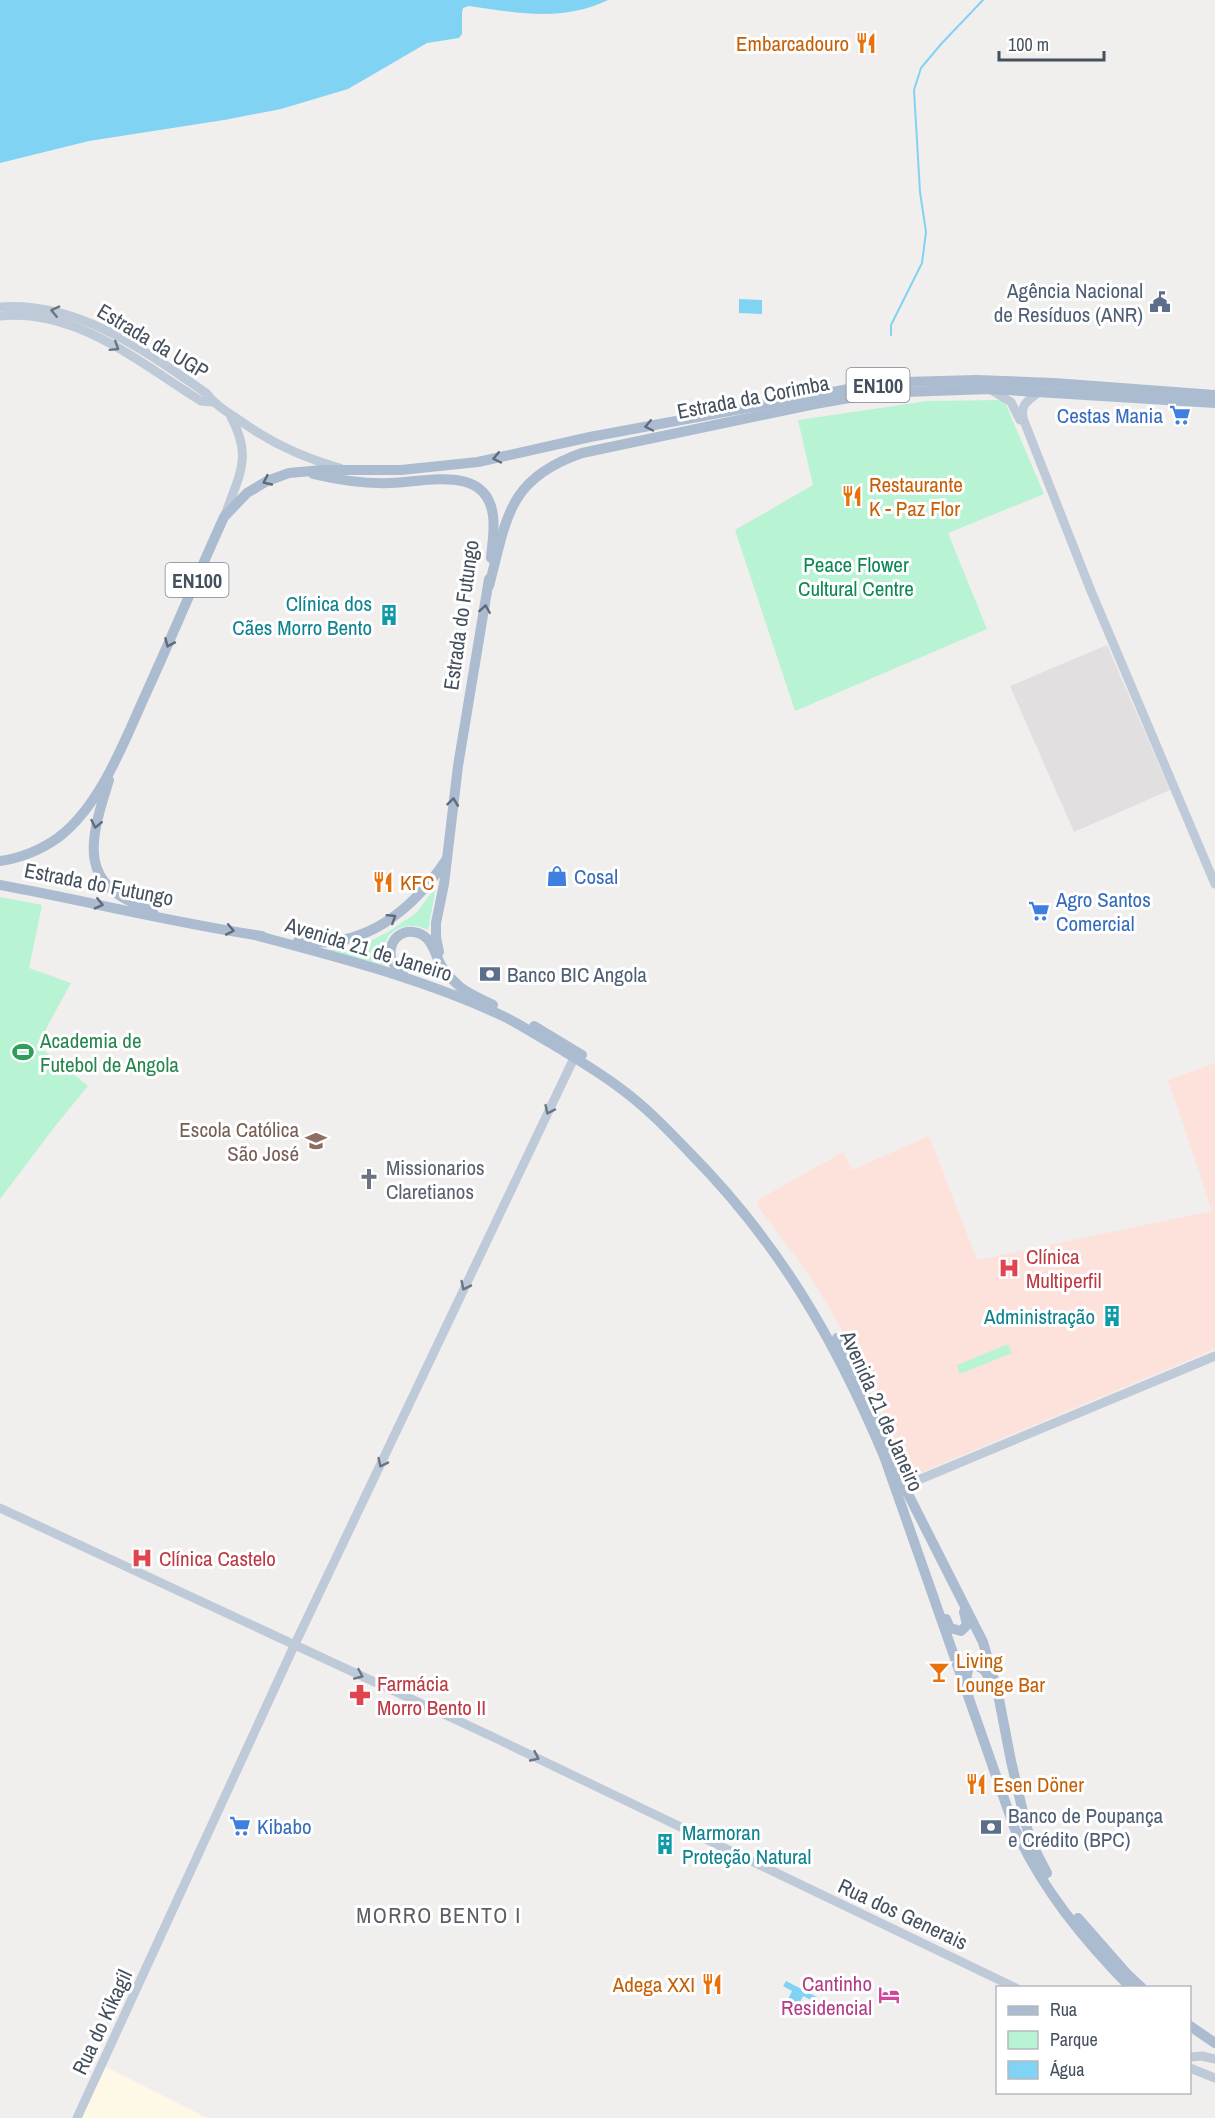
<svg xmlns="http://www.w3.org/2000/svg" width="1215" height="2118" font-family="'Archivo Narrow',sans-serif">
<rect width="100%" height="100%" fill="#f1eeee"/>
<!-- commercial -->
<polygon fill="#fef9e6" points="102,2065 207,2118 79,2118"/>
<!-- education -->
<polygon fill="#e2dfe0" points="1107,645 1170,790 1074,832 1010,686"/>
<!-- medical -->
<polygon fill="#fde2dc" points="1215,1063 1215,1349 922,1472 915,1472 908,1466 899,1454 872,1388 833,1314 809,1275 757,1205 758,1200 843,1152 852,1170 929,1136 977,1260 1212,1211 1168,1080"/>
<!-- green -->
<g fill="#b8f3d4">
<polygon points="1004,400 1044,494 948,533 987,629 795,711 735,530 813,485 798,420 928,401"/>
<path d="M436,887L428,930C412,922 389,925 384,946C382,953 384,960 385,966L324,951L358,947L388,932L416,913Z"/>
<polygon points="0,897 42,905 29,968 71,983 37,1045 88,1086 56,1125 0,1199"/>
<polygon points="1008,1344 1012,1353 960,1374 957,1365"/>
</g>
<!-- water -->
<g fill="#81d3f4">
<path d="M0,0H608C564,22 515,13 469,6L463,8L462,13V34L459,38L427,43L348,89L281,109L224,120L89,141L0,163Z"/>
<polygon points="739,299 762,300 762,314 739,313"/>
<polygon points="786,1981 817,1997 815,2002 803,1996 793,2018 782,2012 792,1991 783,1986"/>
</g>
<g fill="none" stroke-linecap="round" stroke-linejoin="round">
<!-- stream -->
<polyline stroke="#81d3f4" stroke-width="2" points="891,335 891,325 922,263 926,232 920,192 914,90 921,68 942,43 983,0"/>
<!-- secondary -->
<g stroke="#bfcad9" stroke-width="9">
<path d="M0,307C78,301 145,351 206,393C216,406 229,413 242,422C273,444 304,458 340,468"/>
<path d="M0,316C76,308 140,363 201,401L213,402"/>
<polyline points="991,390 1011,402 1020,420"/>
<path d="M1039,392C1027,401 1019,405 1024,421L1091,591L1215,884"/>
<path d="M225,515C239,475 253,457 231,417"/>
<polyline points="904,1486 1215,1356"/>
<polyline points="0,1508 491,1736 1016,1988"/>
<polyline points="1190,2057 1202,2056 1215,2059"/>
<polyline points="1190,2068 1215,2078"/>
<polyline points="77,2118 294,1646 574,1058"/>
</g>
<!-- primary -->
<g stroke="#abbbd0" stroke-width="10">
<path d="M313,474C338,480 365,484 391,483C426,482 487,464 493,516C495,530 492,544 491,558"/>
<path d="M489,586C507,518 507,479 582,453L815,404L855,397L905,392L990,389L1215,403"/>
<path d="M109,780C89,843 76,887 153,910"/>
<path d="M0,861C21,858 41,850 59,837C102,804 126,737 148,689C174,632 198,574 224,517L247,493L267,481L289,473L322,470H401L478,462L590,437L859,387L905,382L976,380L1054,383L1215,395"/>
<path d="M0,885C87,901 174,923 262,936"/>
<path d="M255,935C340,958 425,979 505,1017C521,1025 536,1035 552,1044C575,1058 599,1072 620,1088C646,1107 668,1130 690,1153C779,1243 835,1340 884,1456L1014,1827C1041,1888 1084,1940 1131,1988"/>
<path d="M298,941C363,951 412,911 446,860"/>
<polyline points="439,952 436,937 436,923 444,884 458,766 489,579"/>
<path d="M403,974C379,957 393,925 418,933C434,938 435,958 444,970C448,976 455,982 460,987C470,995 482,999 493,1005"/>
<polyline points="534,1026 582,1055"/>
<polyline points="837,1338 873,1410 904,1486 983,1642 998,1694 1011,1761 1026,1825 1033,1846 1047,1873"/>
<polyline points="946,1619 950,1628 961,1631 967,1625 964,1612"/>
<path d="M968,1686C966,1677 966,1671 972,1665C983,1666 987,1672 990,1682"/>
<polyline points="1078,1918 1128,1975 1142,1988"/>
<polyline points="1190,2026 1215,2043"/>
</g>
</g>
<!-- one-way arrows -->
<defs><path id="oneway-chevron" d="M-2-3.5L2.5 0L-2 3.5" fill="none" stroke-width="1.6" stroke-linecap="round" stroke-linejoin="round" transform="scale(1.5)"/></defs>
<g stroke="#6a7583">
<use href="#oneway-chevron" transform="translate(55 311) rotate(-167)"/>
<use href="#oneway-chevron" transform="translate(115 347) rotate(32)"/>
<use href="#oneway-chevron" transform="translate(549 1110) rotate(115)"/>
<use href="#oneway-chevron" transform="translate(465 1286) rotate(116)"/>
<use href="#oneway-chevron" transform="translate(382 1463) rotate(116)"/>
<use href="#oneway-chevron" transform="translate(359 1675) rotate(24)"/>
<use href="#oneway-chevron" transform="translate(535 1757) rotate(25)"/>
</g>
<g stroke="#5e6b7a">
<use href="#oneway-chevron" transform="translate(649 426) rotate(168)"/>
<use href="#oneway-chevron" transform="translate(497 458) rotate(168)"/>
<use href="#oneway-chevron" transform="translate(267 481) rotate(155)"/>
<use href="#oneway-chevron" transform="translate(485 609) rotate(-81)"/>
<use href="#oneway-chevron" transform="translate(169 643) rotate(114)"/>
<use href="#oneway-chevron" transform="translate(453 802) rotate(-83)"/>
<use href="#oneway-chevron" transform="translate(96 824) rotate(102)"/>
<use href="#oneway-chevron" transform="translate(99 904) rotate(13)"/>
<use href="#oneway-chevron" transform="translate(392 918) rotate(-32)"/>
<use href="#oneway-chevron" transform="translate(230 930) rotate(11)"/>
</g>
<!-- icons -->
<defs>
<symbol id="restaurant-bare" viewBox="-9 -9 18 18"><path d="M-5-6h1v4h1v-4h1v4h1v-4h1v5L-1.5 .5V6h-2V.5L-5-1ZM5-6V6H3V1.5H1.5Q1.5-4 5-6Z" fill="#e8710a" stroke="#fff" stroke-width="2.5" paint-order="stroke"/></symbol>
<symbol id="civic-bare" viewBox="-9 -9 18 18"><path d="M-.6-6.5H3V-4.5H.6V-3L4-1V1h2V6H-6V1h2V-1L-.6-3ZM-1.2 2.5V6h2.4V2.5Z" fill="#5c6f8a" stroke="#fff" stroke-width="2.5" paint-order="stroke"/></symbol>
<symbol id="supermarket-bare" viewBox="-9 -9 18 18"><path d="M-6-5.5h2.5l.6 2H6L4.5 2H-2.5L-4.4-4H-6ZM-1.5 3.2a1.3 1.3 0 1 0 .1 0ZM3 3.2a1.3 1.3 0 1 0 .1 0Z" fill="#3f7fe0" stroke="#fff" stroke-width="2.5" paint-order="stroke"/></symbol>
<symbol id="building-bare" viewBox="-9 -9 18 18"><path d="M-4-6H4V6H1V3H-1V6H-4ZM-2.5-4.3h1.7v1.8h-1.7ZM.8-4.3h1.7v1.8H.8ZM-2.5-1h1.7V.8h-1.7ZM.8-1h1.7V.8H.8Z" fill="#0f9aa8" stroke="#fff" stroke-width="2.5" paint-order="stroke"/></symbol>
<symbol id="shop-bare" viewBox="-9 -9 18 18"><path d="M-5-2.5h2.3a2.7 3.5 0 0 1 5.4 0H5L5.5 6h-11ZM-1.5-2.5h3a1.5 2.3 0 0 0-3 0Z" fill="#3f7fe0" stroke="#fff" stroke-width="2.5" paint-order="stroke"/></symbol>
<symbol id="bank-bare" viewBox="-9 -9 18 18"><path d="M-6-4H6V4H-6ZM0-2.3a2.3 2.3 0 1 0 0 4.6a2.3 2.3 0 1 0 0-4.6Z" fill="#5c6f8a" stroke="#fff" stroke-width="2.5" paint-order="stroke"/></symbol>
<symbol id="stadium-bare" viewBox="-9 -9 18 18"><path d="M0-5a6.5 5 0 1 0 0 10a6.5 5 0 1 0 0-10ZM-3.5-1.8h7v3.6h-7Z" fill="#2e9e5b" stroke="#fff" stroke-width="2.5" paint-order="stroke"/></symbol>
<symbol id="school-bare" viewBox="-9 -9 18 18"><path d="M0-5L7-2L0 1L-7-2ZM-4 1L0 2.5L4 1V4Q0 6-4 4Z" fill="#8d6e63" stroke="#fff" stroke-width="2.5" paint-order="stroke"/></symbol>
<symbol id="church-bare" viewBox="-9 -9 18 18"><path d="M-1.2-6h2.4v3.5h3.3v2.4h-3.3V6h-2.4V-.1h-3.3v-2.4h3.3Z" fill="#6b7280" stroke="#fff" stroke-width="2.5" paint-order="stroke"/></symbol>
<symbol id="hospital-bare" viewBox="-9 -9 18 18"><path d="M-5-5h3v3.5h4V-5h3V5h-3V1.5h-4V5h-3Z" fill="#e0444e" stroke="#fff" stroke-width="2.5" paint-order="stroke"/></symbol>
<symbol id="bar-bare" viewBox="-9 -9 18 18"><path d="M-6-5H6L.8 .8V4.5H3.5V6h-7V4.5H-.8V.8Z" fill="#e8710a" stroke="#fff" stroke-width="2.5" paint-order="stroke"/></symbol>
<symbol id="pharmacy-bare" viewBox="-9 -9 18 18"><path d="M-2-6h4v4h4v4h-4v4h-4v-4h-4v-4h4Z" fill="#e0444e" stroke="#fff" stroke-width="2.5" paint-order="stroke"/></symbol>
<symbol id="hotel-bare" viewBox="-9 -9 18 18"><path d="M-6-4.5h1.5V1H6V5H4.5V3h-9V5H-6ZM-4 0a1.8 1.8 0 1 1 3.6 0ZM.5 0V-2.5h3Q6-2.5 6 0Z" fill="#d1479c" stroke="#fff" stroke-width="2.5" paint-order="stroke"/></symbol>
</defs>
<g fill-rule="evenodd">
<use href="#restaurant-bare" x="851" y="28" width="30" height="30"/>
<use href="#civic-bare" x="1145" y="287" width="30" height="30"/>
<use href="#supermarket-bare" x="1165" y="400" width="30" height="30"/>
<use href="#restaurant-bare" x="837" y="481" width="30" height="30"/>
<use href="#building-bare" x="374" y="600" width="30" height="30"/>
<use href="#shop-bare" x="542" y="861" width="30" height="30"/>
<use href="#restaurant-bare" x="368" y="867" width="30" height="30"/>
<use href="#supermarket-bare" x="1024" y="896" width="30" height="30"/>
<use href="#bank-bare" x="475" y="959" width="30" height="30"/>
<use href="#stadium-bare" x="8" y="1037" width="30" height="30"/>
<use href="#school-bare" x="301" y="1126" width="30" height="30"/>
<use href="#church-bare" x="354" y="1164" width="30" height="30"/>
<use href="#hospital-bare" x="994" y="1253" width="30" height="30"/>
<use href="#building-bare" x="1097" y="1301" width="30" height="30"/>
<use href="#hospital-bare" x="127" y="1543" width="30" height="30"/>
<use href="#bar-bare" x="924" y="1657" width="30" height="30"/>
<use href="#pharmacy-bare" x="345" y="1680" width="30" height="30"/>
<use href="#restaurant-bare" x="961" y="1769" width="30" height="30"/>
<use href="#supermarket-bare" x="225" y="1811" width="30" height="30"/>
<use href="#bank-bare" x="976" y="1812" width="30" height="30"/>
<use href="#building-bare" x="650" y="1829" width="30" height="30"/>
<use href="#restaurant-bare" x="697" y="1969" width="30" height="30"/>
<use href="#hotel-bare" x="874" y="1980" width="30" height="30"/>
</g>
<g text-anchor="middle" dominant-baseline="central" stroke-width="6" stroke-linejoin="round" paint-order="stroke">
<!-- shield labels -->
<g fill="#fff" stroke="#7d848e" stroke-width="1.5">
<rect x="846.5" y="368" width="63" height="34" rx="4.5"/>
<rect x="165.5" y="563" width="63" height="34" rx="4.5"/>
</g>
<g font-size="20" font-weight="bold" fill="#45505e">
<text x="878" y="385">EN100</text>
<text x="197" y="580">EN100</text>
</g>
<!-- food labels -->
<g font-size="21" fill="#c56008" stroke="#fff" text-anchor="start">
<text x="849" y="43" text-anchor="end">Embarcadouro</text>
<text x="869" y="484">Restaurante<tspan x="869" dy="24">K - Paz Flor</tspan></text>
<text x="400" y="882">KFC</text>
<text x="956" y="1660">Living<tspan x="956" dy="24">Lounge Bar</tspan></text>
<text x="993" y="1784">Esen Döner</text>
<text x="695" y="1984" text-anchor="end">Adega XXI</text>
</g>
<!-- service labels -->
<g font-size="21" fill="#4e5e75" stroke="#fff" text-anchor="start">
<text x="1143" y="290" text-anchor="end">Agência Nacional<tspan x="1143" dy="24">de Resíduos (ANR)</tspan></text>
<text x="507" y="974">Banco BIC Angola</text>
<text x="1008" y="1815">Banco de Poupança<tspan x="1008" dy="24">e Crédito (BPC)</tspan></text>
</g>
<!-- street labels -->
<g font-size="21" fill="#45505e" stroke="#fff">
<text transform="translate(153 341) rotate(31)">Estrada da UGP</text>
<text transform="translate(753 397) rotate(-11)">Estrada da Corimba</text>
<text transform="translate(461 615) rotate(-82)">Estrada do Futungo</text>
<text transform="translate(99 884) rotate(11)">Estrada do Futungo</text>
<text transform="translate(369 949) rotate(17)">Avenida 21 de Janeiro</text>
<text transform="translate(882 1411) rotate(66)">Avenida 21 de Janeiro</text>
<text transform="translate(903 1914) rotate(25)">Rua dos Generais</text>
<text transform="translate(102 2022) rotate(-65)">Rua do Kikagil</text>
</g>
<!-- shop labels -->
<g font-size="21" fill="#366cbe" stroke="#fff" text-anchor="start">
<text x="1163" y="415" text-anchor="end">Cestas Mania</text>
<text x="574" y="876">Cosal</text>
<text x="1056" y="899">Agro Santos<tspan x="1056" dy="24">Comercial</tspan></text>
<text x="257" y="1826">Kibabo</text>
</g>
<!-- park labels -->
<g font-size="21" fill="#0e8754" stroke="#fff">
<text x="856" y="564">Peace Flower<tspan x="856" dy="24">Cultural Centre</tspan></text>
</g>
<!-- culture labels -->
<g font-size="21" fill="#0d838f" stroke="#fff" text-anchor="end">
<text x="372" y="603">Clínica dos<tspan x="372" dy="24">Cães Morro Bento</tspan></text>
<text x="1095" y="1316">Administração</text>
<text x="682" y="1832" text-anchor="start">Marmoran<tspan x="682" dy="24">Proteção Natural</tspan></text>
</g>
<!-- leisure labels -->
<g font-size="21" fill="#27864d" stroke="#fff" text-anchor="start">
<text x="40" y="1040">Academia de<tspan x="40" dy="24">Futebol de Angola</tspan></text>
</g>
<!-- education labels -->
<g font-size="21" fill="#785e54" stroke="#fff" text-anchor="end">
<text x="299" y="1129">Escola Católica<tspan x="299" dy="24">São José</tspan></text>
</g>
<!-- worship labels -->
<g font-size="21" fill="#5b616d" stroke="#fff" text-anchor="start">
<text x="386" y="1167">Missionarios<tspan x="386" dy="24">Claretianos</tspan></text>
</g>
<!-- health labels -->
<g font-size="21" fill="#be3a42" stroke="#fff" text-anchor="start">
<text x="1026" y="1256">Clínica<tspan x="1026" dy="24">Multiperfil</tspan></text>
<text x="159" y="1558">Clínica Castelo</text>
<text x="377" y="1683">Farmácia<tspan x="377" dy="24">Morro Bento II</tspan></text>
</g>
<!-- hotel labels -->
<g font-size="21" fill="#b23c85" stroke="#fff" text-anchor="end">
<text x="872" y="1983">Cantinho<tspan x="872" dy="24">Residencial</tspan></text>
</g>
<!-- neighbourhood labels -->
<g font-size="22" letter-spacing="1.5" fill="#5a5e64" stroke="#fff">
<text x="439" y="1915">MORRO BENTO I</text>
</g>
</g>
<!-- legend -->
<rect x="996" y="1986" width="195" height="108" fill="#ffffff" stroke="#b5b9bf" stroke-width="1.5"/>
<rect x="1008" y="2006" width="30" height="9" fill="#abbbd0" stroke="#b5b9bf" stroke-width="1.5"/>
<text x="1050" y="2016" font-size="18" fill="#45505e">Rua</text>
<rect x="1008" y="2031" width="30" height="18" fill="#b8f3d4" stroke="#b5b9bf" stroke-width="1.5"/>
<text x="1050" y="2046" font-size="18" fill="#45505e">Parque</text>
<rect x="1008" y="2061" width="30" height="18" fill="#81d3f4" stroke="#b5b9bf" stroke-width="1.5"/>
<text x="1050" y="2076" font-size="18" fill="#45505e">Água</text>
<!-- scale -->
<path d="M999 51v9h105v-9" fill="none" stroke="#45505e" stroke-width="3"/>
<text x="1008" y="51" font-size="18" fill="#45505e" stroke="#ffffff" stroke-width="4.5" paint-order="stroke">100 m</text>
</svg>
